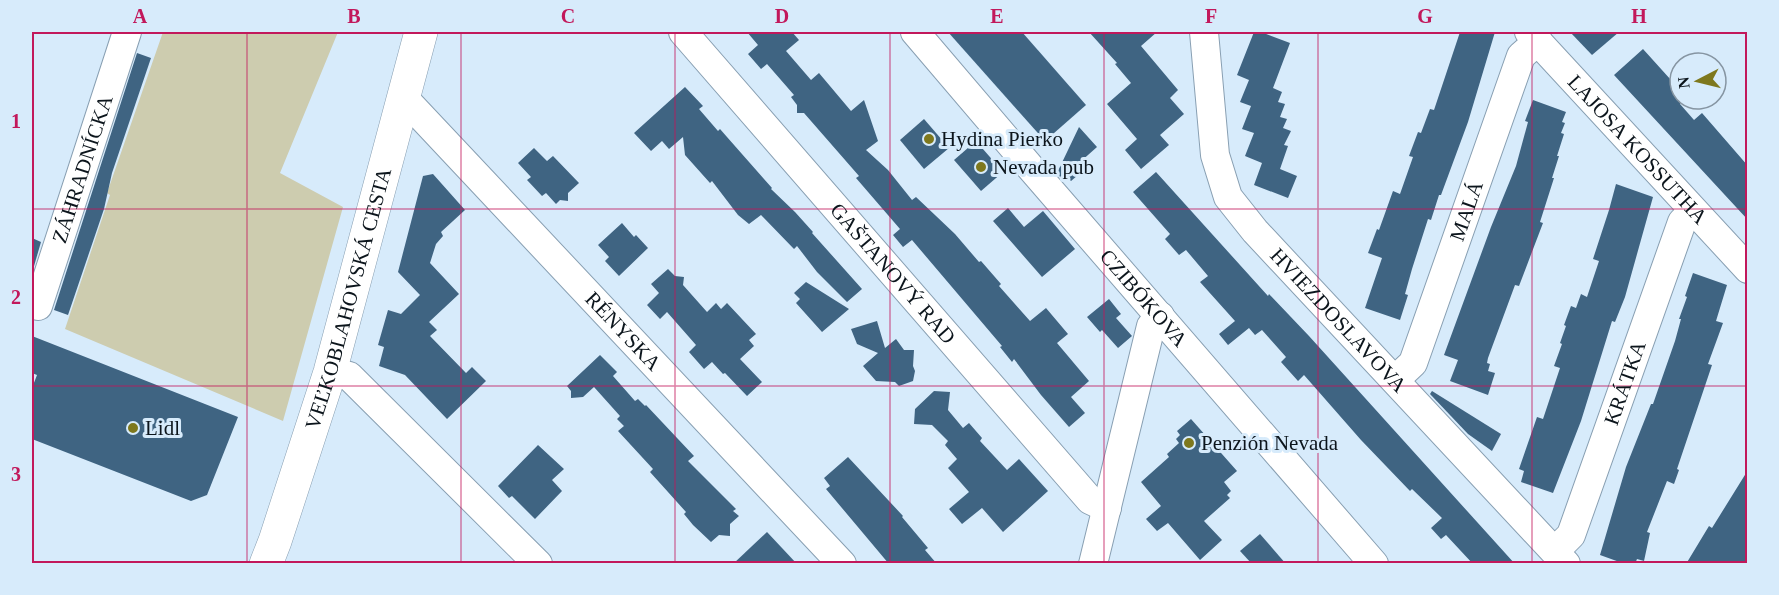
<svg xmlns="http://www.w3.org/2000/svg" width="1779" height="595" font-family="'Times New Roman',serif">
<rect width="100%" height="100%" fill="#d7ebfb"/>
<!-- green -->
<polygon fill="#cdccaf" points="163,32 338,32 280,173 343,207 283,421 65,329 110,195 107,193"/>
<!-- building -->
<g fill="#3f6482">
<polygon points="747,32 792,32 799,40 786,51 811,80 819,73 851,111 864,100 878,141 866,150 888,170 912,200 916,197 955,234 979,262 981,261 1001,284 999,286 1030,321 1046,308 1068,334 1057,343 1089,381 1071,397 1085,413 1069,427 1041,395 1014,359 1012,362 1000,347 1002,346 912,240 903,247 893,235 900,229 856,178 859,176 804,113 797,113 797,105 791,97 794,95 767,64 761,69 748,54 758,45"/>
<polygon points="948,32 1022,32 1086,105 1045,141"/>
<polygon points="1089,32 1157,32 1141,46 1178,90 1170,98 1184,114 1160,135 1169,145 1141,169 1125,150 1137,139 1107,104 1131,83 1115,64 1117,63"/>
<polygon points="1254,32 1261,32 1290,43 1273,88 1282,92 1278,102 1285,104 1280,117 1287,119 1283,128 1291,131 1284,145 1288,146 1280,169 1297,176 1288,198 1254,185 1262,163 1245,156 1254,133 1242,129 1251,106 1240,102 1249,80 1237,75"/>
<polygon points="1460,32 1495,32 1468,122 1441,195 1439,195 1431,220 1428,219 1412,269 1405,294 1408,295 1400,320 1365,308 1382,258 1368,253 1377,229 1379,230 1393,191 1400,194 1413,157 1409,156 1418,132 1421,133 1430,109 1434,110"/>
<polygon points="1570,32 1619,32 1592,55"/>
<polygon points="1643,49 1680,90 1680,104 1694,120 1702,113 1748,166 1748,220 1614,75"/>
<polygon points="137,53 151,58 112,173 104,209 68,315 54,310"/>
<polygon points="685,87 703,106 699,109 718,131 720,129 727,137 772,188 771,189 795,212 813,232 812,233 862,289 847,302 817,272 797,246 794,249 761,215 749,224 738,215 712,181 710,183 685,155 683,137 669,149 662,141 651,151 634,133"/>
<polygon points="1533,100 1566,112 1562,122 1565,123 1561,133 1564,134 1557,156 1559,156 1552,178 1554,178 1540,222 1543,223 1519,286 1515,285 1488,358 1487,363 1490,364 1488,371 1495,373 1488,395 1450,381 1458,360 1444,355 1491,227 1516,166 1528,122 1525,121"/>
<polygon points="924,119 949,148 924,169 900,140"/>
<polygon points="1079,127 1097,147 1079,163 1085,169 1071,181 1065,175 1061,178 1057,173"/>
<polygon points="976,141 1003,172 981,191 954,160"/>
<polygon points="534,148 547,161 553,156 579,183 568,193 568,201 560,200 556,204 546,193 542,196 527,180 531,177 518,163"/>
<polygon points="1156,172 1268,296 1269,294 1309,336 1515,564 1473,564 1446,535 1441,539 1431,528 1442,518 1412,489 1410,491 1361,440 1304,375 1298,381 1281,362 1286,357 1262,330 1255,335 1249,328 1228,345 1219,334 1235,321 1200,282 1208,276 1186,250 1179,255 1165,239 1170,234 1133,192"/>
<polygon points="433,174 465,210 441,232 443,236 436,244 430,263 459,294 429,322 437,330 430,336 466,373 472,367 486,381 447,419 405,375 379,366 384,347 378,345 388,310 401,314 420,295 398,272 423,176"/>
<polygon points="1616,184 1653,197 1625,297 1615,322 1612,321 1581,421 1553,493 1521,482 1524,471 1519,469 1537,417 1543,419 1560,368 1554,366 1562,344 1560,343 1566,326 1564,325 1571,306 1576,308 1581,294 1587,297 1599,261 1593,259 1609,210"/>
<polygon points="1008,208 1024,227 1043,211 1075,249 1042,277 993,221"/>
<polygon points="622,223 634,237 636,235 648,248 619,276 605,261 609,257 598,245"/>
<polygon points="32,238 41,242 32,273"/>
<polygon points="668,269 675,276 684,277 683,285 707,312 716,303 721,309 727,303 756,334 749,340 754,346 740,359 762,382 747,396 725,373 723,374 712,362 704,369 689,352 696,345 667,312 660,319 647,305 659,293 651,284"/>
<polygon points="1693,273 1727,285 1716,321 1723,323 1708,364 1712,365 1677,469 1679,470 1674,484 1667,481 1647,532 1650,533 1644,561 1637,559 1635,564 1625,564 1600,555 1626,467 1651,404 1653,404 1675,341 1681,319 1679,319 1687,297 1685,296"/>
<polygon points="806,282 849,309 822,332 796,303 800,299 794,293"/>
<polygon points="1109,299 1121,314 1116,318 1132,336 1118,348 1102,330 1100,332 1087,317"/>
<polygon points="877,321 885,348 896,339 904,350 914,350 913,366 915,371 913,381 899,386 895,382 876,381 863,366 878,353 857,344 851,329"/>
<polygon points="32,336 238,417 207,495 191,501 32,439 32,388 37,375 32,373"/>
<polygon points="600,355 617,372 613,376 635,401 638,399 645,406 646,405 694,456 688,461 736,509 733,511 739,516 730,524 730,536 719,535 711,542 693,525 684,514 686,512 650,472 653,469 618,431 624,426 617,419 620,416 594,387 583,397 571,398 571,391 567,386"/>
<polygon points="934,391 950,392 948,410 963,428 969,423 982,438 980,441 1007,470 1019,459 1048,491 1003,532 982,508 962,524 949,509 969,492 948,468 957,459 945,445 948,441 932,425 914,424 915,409"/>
<polygon points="1432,391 1501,434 1492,451 1468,434 1430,394"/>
<polygon points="1191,419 1237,471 1224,482 1231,491 1227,495 1230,498 1204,521 1222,540 1200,560 1168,523 1157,531 1146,519 1161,506 1141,482 1169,457 1167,454 1179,443 1176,439 1180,435 1177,431"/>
<polygon points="538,445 564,469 552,480 562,491 535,519 512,496 509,498 498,486"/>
<polygon points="848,457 903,516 902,517 928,548 925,550 937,564 889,564 826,489 830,486 824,478"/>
<polygon points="1748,470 1748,564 1686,564 1709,526 1712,528"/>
<polygon points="767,532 797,564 733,564"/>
<polygon points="1260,534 1286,564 1252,564 1240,551"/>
</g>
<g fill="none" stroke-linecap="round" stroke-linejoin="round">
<defs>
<g id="minor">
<path id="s1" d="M683,32L1090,500L1107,508"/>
<path id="s2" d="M915,32L1030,167L1374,564"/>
<path id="s3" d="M1204,32L1215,155L1228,197L1255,231L1566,564"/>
<path id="s4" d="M1529,32L1748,269"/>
<path id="s5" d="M404,98L842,564"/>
<path id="s6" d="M38,306L127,32"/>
<polyline points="330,372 349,376 538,564"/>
<path id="s7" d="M1395,380L1413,363L1521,56L1538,41"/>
<path id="s8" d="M1555,551L1571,535L1682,222L1693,211"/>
<polyline points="1093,564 1151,326 1160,316"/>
</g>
<g id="major">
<path id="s9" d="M266,564L275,541L330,372L421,32"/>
</g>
</defs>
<!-- minor casing -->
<use href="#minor" stroke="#889fb2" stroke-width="30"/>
<!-- major casing -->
<use href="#major" stroke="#889fb2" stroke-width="34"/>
<!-- minor -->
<use href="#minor" stroke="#fff" stroke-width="28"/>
<!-- major -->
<use href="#major" stroke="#fff" stroke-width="33"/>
</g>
<!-- grid -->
<path fill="none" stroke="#c2185b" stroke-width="1.5" stroke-opacity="0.55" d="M247,32V564M461,32V564M675,32V564M890,32V564M1104,32V564M1318,32V564M1532,32V564M32,209H1748M32,386H1748"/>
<!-- markers -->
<g fill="#7e781d" stroke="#d7ebfb" stroke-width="2">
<circle cx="929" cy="139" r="6"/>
<circle cx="981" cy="167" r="6"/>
<circle cx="133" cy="428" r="6"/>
<circle cx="1189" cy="443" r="6"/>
</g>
<g text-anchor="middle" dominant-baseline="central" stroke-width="6" stroke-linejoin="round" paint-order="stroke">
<!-- poi labels -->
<g font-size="21" fill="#0c151c" stroke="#d7ebfb" text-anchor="start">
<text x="941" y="139">Hydina Pierko</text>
<text x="993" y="167">Nevada pub</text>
<text x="145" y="428">Lidl</text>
<text x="1201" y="443">Penzión Nevada</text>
</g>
<!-- street labels -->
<g font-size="21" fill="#0c151c" stroke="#d7ebfb">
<text stroke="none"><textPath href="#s4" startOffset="160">LAJOSA KOSSUTHA</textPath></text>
<text stroke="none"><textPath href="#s6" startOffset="144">ZÁHRADNÍCKA</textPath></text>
<text stroke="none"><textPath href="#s7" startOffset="186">MALÁ</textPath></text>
<text stroke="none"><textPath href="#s1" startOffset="320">GAŠTANOVÝ RAD</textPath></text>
<text stroke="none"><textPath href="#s2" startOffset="351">CZIBÓKOVA</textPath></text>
<text stroke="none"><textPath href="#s9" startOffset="278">VEĽKOBLAHOVSKÁ CESTA</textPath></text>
<text stroke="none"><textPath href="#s3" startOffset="333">HVIEZDOSLAVOVA</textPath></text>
<text stroke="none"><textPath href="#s5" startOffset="320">RÉNYSKA</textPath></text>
<text stroke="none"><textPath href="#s8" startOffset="184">KRÁTKA</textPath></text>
</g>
</g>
<!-- border -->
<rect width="1779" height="595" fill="none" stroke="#d7ebfb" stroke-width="66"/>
<!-- north arrow -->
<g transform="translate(1698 81) rotate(263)"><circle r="28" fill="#d7ebfb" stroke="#8695a2" stroke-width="1.5"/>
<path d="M0-4.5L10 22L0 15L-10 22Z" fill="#7e781d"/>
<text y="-9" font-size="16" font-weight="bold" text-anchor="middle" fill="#0c151c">N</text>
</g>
<rect x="33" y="33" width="1713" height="529" fill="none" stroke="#c2185b" stroke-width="2"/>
<g font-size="20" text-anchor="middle" font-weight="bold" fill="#c2185b">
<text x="140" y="23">A</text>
<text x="354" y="23">B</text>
<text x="568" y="23">C</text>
<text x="782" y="23">D</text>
<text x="997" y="23">E</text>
<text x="1211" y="23">F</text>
<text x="1425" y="23">G</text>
<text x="1639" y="23">H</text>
<text x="16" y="128">1</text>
<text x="16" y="304">2</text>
<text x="16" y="481">3</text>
</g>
</svg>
